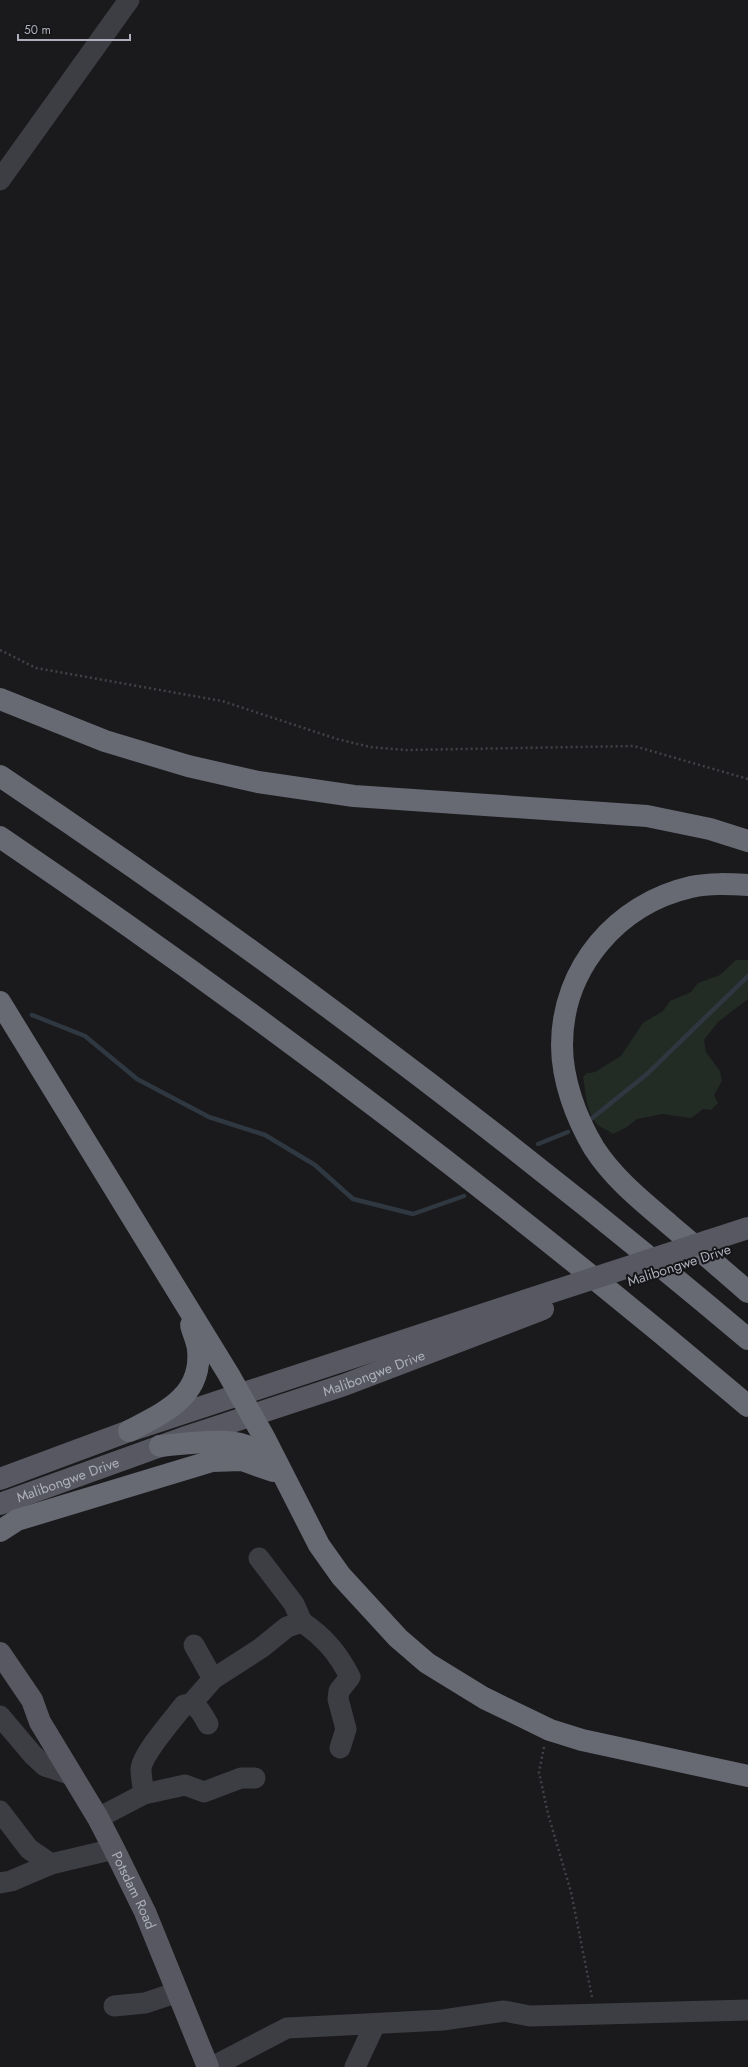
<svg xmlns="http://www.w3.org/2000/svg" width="748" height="2067" font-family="Jost,sans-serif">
<rect width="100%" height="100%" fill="#1a1a1d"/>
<!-- green -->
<path fill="#222b24" d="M736,960H748V999L718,1022L704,1040L706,1052L720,1071L722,1081L714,1095L718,1103L711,1110L703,1109L691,1118L662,1114L653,1116L637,1119L627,1127L613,1134C608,1130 600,1128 596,1123C586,1111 586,1092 583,1077L587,1073L595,1072L621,1056L643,1023L663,1011L670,1001L691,992L698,983L720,975Z"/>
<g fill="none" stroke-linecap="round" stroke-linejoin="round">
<!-- stream -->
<g stroke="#2f3841" stroke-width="4.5">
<polyline points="32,1015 85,1036 137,1079 209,1117 265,1135 315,1165 353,1199 413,1214 464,1196"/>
<polyline points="591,1119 647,1074 748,976"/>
<polyline points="538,1144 568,1132"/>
</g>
<!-- path -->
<g stroke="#414249" stroke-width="2.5" stroke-dasharray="2 3" stroke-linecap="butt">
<polyline points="0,650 36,668 222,701 337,739 370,747 406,750 634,746 748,779"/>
<polyline points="544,1747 539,1772 548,1814 571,1892 592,1997"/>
</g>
<!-- minor -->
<g stroke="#3d3d44" stroke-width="21">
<polyline points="0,180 129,0"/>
<polyline points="259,1558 294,1604 302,1622"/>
<polyline points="194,1645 213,1679"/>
<path d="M191,1704L213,1679L261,1648L287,1627L302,1622C324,1637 338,1653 350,1677L339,1691L338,1699L346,1729L340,1748"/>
<polyline points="0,1716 33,1755 45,1766 72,1775"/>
<path d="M144,1794C143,1786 141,1777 141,1769C142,1754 174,1718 184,1705C198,1702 202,1714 208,1724"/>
<polyline points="0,1811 29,1849 51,1864 114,1849"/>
<polyline points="98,1818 144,1794 185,1785 204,1792 241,1778 255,1778"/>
<polyline points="0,1883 11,1881 51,1864"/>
<polyline points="114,2006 145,2003 178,1992"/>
<polyline points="212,2067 287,2028 443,2020 504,2011 530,2016 748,2010"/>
<polyline points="355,2067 375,2024"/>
</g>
<!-- major -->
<g stroke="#575861" stroke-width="22">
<polyline points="708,1241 748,1228"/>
<polyline points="0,1479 129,1431 527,1300"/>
<path id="s1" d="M0,1504L183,1438L344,1385L543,1309"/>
<path id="s2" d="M0,1653L32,1700L40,1722L98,1818L114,1849L145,1912L208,2067"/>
</g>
<!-- highway -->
<g stroke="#676973" stroke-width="22">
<polyline points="0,699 105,741 188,766 258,782 354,796 647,816 710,829 748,841"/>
<path d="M0,776C260,950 509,1138 748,1339"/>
<path d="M0,837C259,1013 509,1203 748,1406"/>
<path d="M748,885C729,884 710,883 691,887C617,904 562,968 562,1045C562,1080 576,1118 594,1148C614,1179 642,1201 670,1225C696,1247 722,1269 748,1292"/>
<polyline points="0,1002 229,1375 265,1439 319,1545 341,1576 398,1638 427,1663 484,1698 550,1730 582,1740 748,1776"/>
<path d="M129,1431C163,1413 203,1397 198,1349C197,1341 193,1333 191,1325"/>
<path d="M160,1446C188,1444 242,1433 262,1456"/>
<polyline points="0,1531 17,1520 212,1461 242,1460 273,1471"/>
</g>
<!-- major-bridge -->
<polyline stroke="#575861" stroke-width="22" points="530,1299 708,1241"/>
</g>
<g text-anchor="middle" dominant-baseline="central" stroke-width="4" stroke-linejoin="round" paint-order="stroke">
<!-- street labels -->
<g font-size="14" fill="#adb0bc" stroke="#151518">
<text transform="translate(679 1265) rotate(-18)">Malibongwe Drive</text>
<text stroke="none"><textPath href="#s1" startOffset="396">Malibongwe Drive</textPath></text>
<text stroke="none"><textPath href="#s1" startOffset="72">Malibongwe Drive</textPath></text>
<text stroke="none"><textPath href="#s2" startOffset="273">Potsdam Road</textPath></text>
</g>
</g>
<!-- scale -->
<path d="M18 34v6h112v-6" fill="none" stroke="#adb0bc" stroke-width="2"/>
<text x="24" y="34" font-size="12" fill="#adb0bc" stroke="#151518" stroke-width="3" paint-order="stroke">50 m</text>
</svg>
